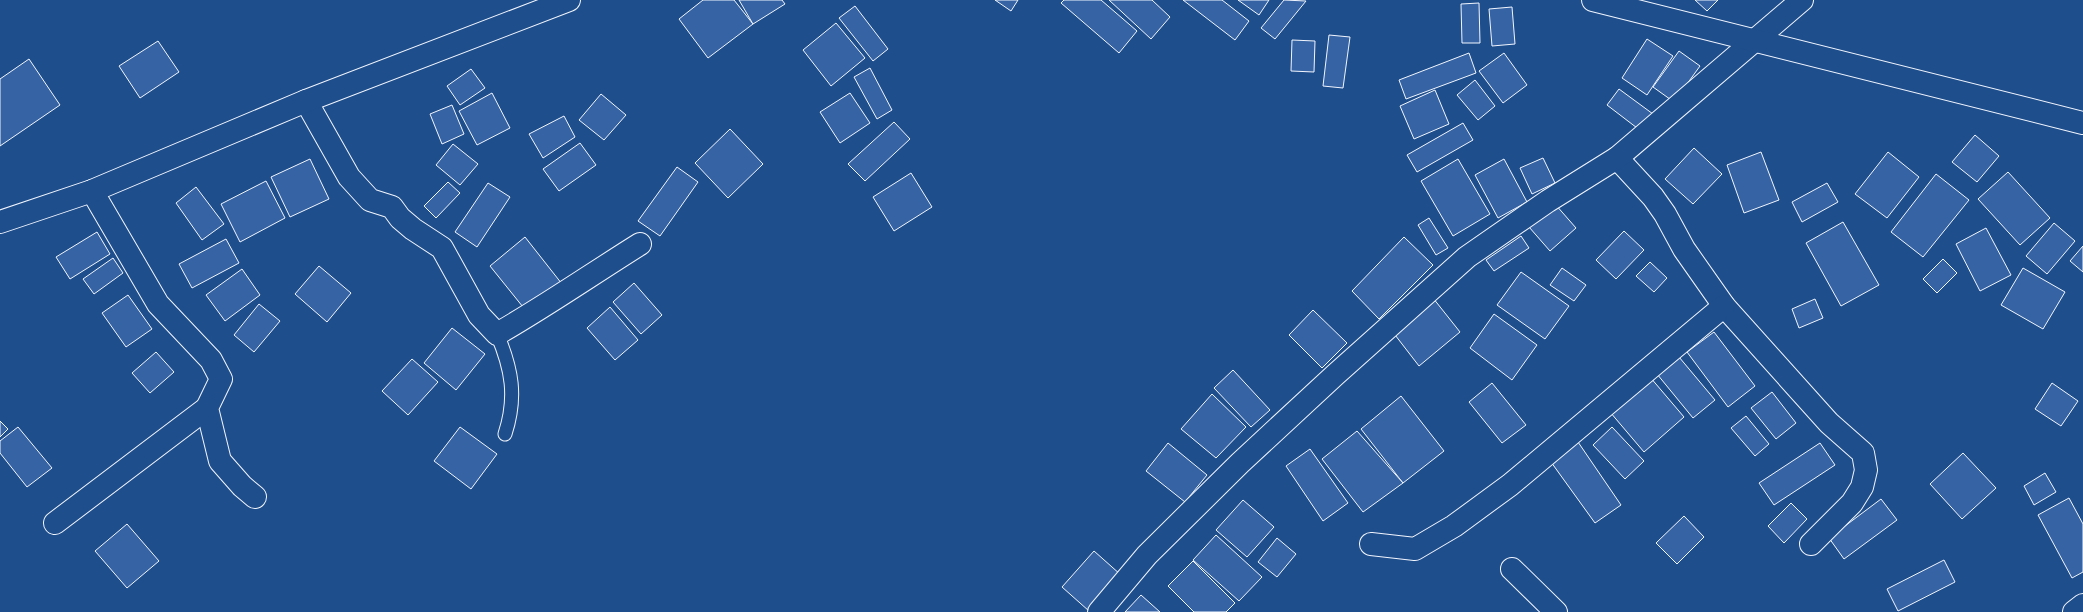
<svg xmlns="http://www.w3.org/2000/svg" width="2083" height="612" font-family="Overpass,sans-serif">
<rect width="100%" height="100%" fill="#1f4e8c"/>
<!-- building -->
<g fill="#3563a3" stroke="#f2f6ff">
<polygon points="703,0 734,0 753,24 708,58 679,19"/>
<polygon points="739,0 782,0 785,4 753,24"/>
<polygon points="995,0 1018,0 1011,11"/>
<polygon points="1064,0 1101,0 1137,31 1119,53 1061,3"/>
<polygon points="1109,0 1152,0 1170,17 1151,39"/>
<polygon points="1183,0 1222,0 1249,21 1235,40"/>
<polygon points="1238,0 1269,0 1259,15"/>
<polygon points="1284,0 1306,1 1275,39 1261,28"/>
<polygon points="1695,0 1718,0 1707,11"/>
<polygon points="1479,3 1480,43 1462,43 1461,4"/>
<polygon points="855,6 888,49 873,61 839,18"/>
<polygon points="1512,7 1515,44 1492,46 1489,9"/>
<polygon points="836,23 865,58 831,86 803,50"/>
<polygon points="1329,35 1350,37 1343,88 1323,86"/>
<polygon points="1647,39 1673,56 1647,95 1622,78"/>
<polygon points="1292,40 1315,41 1314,72 1291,71"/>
<polygon points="158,41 179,72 140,98 119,66"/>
<polygon points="1679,51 1700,66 1674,102 1653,87"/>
<polygon points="1469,53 1476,73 1406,99 1399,80"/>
<polygon points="1504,53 1527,85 1503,103 1479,71"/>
<polygon points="29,59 60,105 0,146 0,79"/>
<polygon points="870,68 892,110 877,119 854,77"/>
<polygon points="471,69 485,88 460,105 447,86"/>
<polygon points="1475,80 1495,106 1478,120 1457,95"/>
<polygon points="1619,89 1653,114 1641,131 1607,105"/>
<polygon points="1435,90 1449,124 1414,139 1400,106"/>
<polygon points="492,93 510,128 477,145 459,111"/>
<polygon points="850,93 870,123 840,143 820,112"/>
<polygon points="601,94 626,115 604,140 579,120"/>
<polygon points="452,105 464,134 442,144 430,114"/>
<polygon points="564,116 575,137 543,158 529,134"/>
<polygon points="894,122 910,139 865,181 848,164"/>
<polygon points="1463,123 1473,140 1417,172 1407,155"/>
<polygon points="730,129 763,164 728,198 695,163"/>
<polygon points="1975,135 1999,156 1977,182 1952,162"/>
<polygon points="580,143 596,165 559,191 543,169"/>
<polygon points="453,144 478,164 460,185 436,165"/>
<polygon points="1694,148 1722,174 1693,204 1665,179"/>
<polygon points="1761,152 1779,200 1744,213 1727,165"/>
<polygon points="1888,152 1919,177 1887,218 1855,194"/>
<polygon points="1543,158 1555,183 1532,194 1520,168"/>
<polygon points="310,159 329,199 290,217 271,177"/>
<polygon points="1458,159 1490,214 1453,236 1421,181"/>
<polygon points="1504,159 1527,202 1498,218 1475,175"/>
<polygon points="677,167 698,182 660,236 638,221"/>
<polygon points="2008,172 2050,218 2020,245 1978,199"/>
<polygon points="911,173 932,207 894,231 873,197"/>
<polygon points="1936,174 1969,200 1923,257 1891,232"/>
<polygon points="266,181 285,218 240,242 221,204"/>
<polygon points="448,182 460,193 436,218 424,206"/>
<polygon points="488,183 510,197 477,247 455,232"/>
<polygon points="1827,183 1838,202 1802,222 1792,202"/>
<polygon points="196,187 224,224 202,240 176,203"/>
<polygon points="1555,204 1576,228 1550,251 1529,227"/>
<polygon points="1429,218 1448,248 1436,255 1418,225"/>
<polygon points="1843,222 1879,285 1841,306 1806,243"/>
<polygon points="2054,223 2075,241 2047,274 2026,256"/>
<polygon points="1986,228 2011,275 1980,291 1956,244"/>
<polygon points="1624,231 1644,250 1616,279 1596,260"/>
<polygon points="97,232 110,254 70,279 56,257"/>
<polygon points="1521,236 1529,248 1494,271 1486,260"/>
<polygon points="525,237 562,284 527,312 490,266"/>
<polygon points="1404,237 1433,265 1379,319 1352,291"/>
<polygon points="226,239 239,263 192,288 179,264"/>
<polygon points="2083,246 2083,272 2070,261"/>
<polygon points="113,258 123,273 94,294 83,279"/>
<polygon points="1943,259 1957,273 1937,293 1923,279"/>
<polygon points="1650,262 1667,278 1654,292 1636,276"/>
<polygon points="319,266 351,293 327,322 295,294"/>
<polygon points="1562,268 1586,285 1574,301 1550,285"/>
<polygon points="2023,268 2065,292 2043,329 2001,305"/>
<polygon points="242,269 260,295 225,321 206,295"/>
<polygon points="1521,272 1569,306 1545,339 1497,305"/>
<polygon points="634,283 662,315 641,334 613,302"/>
<polygon points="128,295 152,329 126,347 102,313"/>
<polygon points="1433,298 1460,332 1419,366 1392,331"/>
<polygon points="1815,299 1823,318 1799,328 1792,309"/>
<polygon points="259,304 280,321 254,352 234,335"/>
<polygon points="610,307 638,340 615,360 587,328"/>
<polygon points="1313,310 1347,343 1322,368 1289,335"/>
<polygon points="1494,314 1537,345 1512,380 1470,348"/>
<polygon points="452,328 485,354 456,390 424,363"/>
<polygon points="1714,332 1755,386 1728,407 1687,352"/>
<polygon points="156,352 174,372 150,393 132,373"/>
<polygon points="1679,357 1715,400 1693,418 1657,374"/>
<polygon points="412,359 438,382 408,415 382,391"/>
<polygon points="1233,370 1270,410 1251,427 1214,388"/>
<polygon points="1650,377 1684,417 1644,452 1610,412"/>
<polygon points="1492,383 1526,425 1502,443 1469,402"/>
<polygon points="2052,383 2078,401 2061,426 2035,409"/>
<polygon points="1772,392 1796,423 1776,439 1751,408"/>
<polygon points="1212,394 1246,427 1216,458 1181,429"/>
<polygon points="1401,396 1444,451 1403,483 1361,429"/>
<polygon points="1746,416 1769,444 1755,456 1731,428"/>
<polygon points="0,421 8,429 0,437"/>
<polygon points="18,427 52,468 27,487 0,453 0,441"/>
<polygon points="460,427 497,454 471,489 434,461"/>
<polygon points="1612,427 1644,461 1625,479 1593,445"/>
<polygon points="1357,431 1403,483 1363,512 1322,459"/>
<polygon points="1578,442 1621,505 1595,523 1551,462"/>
<polygon points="1168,443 1207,475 1185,502 1146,471"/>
<polygon points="1820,443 1835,465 1774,505 1759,483"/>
<polygon points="1310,449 1348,503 1323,521 1286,466"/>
<polygon points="1963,453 1996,488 1962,519 1930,484"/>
<polygon points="2045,473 2056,492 2034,505 2024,486"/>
<polygon points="2069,498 2083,524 2083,572 2072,578 2038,515"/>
<polygon points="1881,499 1897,520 1844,559 1829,538"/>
<polygon points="1243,500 1274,527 1247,557 1216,530"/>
<polygon points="1791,503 1807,519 1784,543 1768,526"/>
<polygon points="1684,516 1704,537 1677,564 1656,543"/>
<polygon points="127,524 159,561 127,588 95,551"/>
<polygon points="1216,535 1262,577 1239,601 1193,560"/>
<polygon points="1277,538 1296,554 1277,577 1258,562"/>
<polygon points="1094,551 1121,575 1089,611 1062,587"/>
<polygon points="1944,560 1955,582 1898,611 1887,589"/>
<polygon points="1193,561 1235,603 1226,612 1194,612 1168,586"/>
<polygon points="1141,595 1160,612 1125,612"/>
</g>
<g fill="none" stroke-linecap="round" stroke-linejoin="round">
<defs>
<path id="lane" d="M497,334C512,369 517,397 505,434"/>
<g id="street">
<path d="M306,101L349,177L370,200L392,207L400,218L413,229L442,248L479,315L497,334C546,306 592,274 640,244"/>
<polyline points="1617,158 1653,197 1665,214 1684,249 1724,306 1829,423 1863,453 1866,470 1862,487 1852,503 1811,544"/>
<polyline points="92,191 158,304 211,360 221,379 207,408 220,461 242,486 255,497"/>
<polyline points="55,523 207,408"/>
<polyline points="1371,544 1415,549 1454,526 1510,485 1724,306"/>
<polyline points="1512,569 1556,612"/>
<polyline points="1099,612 1147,555 1240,463 1335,375 1467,257 1548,201 1617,158 1802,0"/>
<polyline points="2074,612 2083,605"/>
</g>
<g id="secondary">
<polyline points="1593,0 2083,123"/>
<polyline points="0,222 92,191 306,101 569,0"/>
</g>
</defs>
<!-- lane casing -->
<use href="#lane" stroke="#f2f6ff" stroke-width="15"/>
<!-- street casing -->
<use href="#street" stroke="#f2f6ff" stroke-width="24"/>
<!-- secondary casing -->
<use href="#secondary" stroke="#f2f6ff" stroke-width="24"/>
<!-- lane -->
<use href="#lane" stroke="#1f4e8c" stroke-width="13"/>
<!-- street -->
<use href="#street" stroke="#1f4e8c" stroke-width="22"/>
<!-- secondary -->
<use href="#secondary" stroke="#1f4e8c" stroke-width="22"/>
</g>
</svg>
